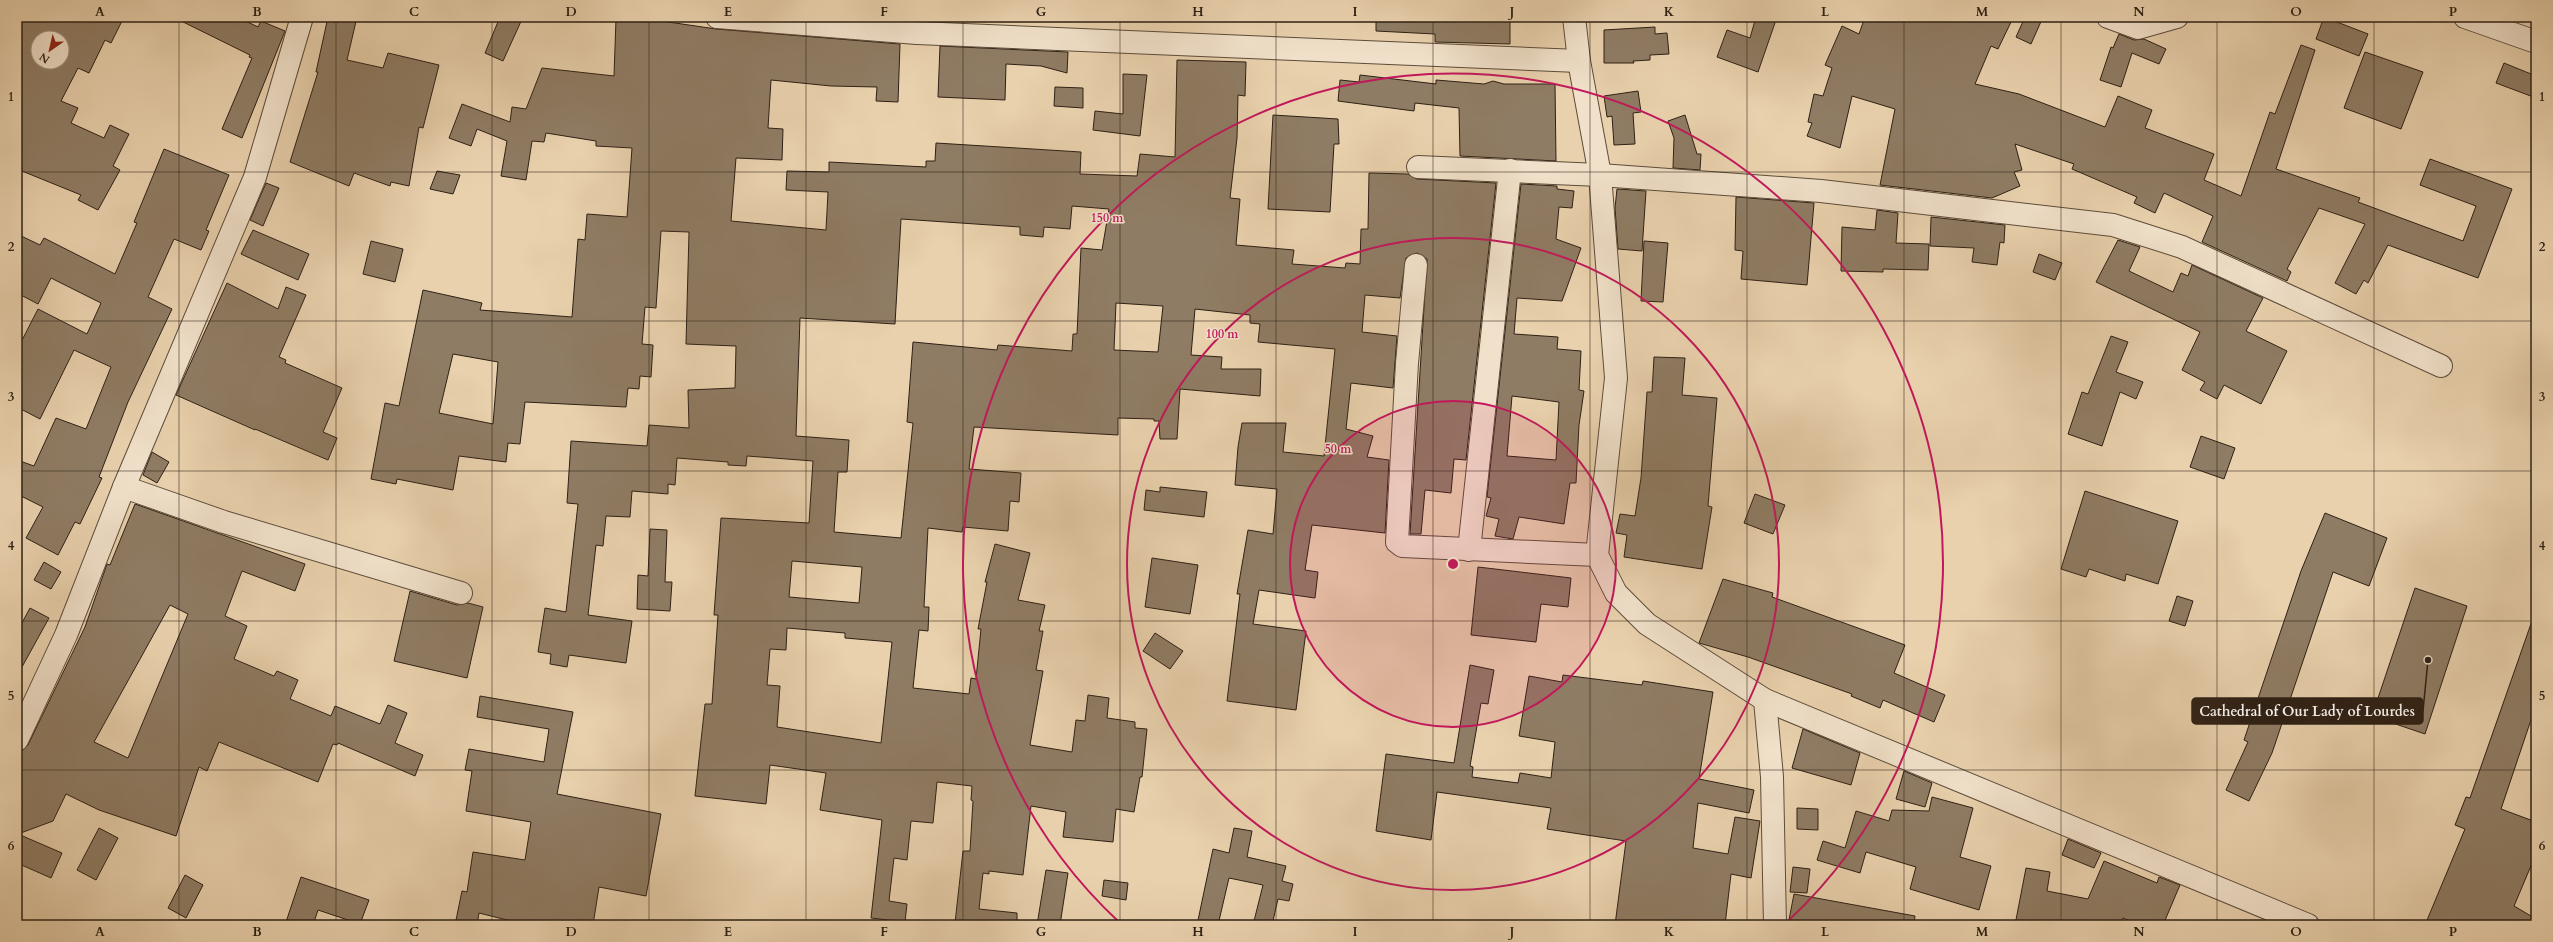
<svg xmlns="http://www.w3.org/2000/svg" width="2553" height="942" font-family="Cardo,serif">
<rect width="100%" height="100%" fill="#e9d1ad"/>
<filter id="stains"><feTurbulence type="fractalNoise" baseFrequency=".005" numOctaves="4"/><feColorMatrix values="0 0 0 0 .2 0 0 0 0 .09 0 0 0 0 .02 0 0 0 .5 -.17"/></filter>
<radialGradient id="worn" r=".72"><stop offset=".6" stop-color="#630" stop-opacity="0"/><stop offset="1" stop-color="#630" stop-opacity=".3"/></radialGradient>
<!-- building -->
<g fill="#8f7c64" stroke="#2e2015" fill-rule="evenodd">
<path d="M17,17H124L111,43L105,40L89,73L78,68L61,101L78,108L71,123L104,138L110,125L129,134L113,166L120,170L98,210L78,200L81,195L17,169ZM38,38H62V62H38Z"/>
<polygon points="173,17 237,17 258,27 261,21 285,31 242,138 222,129 252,58 249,57 250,55"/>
<polygon points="328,17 357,17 347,60 383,68 388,53 439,65 423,128 419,127 409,186 391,182 390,186 354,173 349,186 290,162 318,72 316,72"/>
<polygon points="500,17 523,17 503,61 485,53"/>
<polygon points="1376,17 1510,17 1510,44 1435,42 1435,34 1376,31"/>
<polygon points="1756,17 1777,17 1758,72 1717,57 1727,30 1750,38"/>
<polygon points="1865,17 2000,17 2011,22 1998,49 1991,46 1975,84 2019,94 2105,127 2118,96 2152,110 2145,128 2214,154 2204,180 2241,196 2270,112 2275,114 2301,45 2315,50 2276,169 2360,198 2358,202 2463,241 2476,206 2420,185 2430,159 2512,189 2478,278 2388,245 2368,283 2364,280 2356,294 2335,283 2365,224 2319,208 2287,269 2291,272 2287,281 2202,242 2213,216 2164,193 2155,213 2134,203 2137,197 2072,169 2074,164 2015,144 2022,170 2014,172 2020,186 1992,198 1880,185 1895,109 1852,96 1840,148 1807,136 1812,123 1808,122 1814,94 1823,96 1832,68 1825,65 1842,26 1859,34"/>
<polygon points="2025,17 2043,17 2031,44 2016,37"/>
<polygon points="2324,17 2368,34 2359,56 2316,39"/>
<path d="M616,19H648L716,29L900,44L898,102L876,101L877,87L831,86L771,80L768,128L783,129L782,160L736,158L731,221L826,230L828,192L786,190L787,171L829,172V162L926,167V161H935L936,143L1081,152L1080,174L1137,176L1140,154L1175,157L1177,60L1246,62L1245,96L1238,95L1237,138L1230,198L1240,199L1236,245L1294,250L1292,264L1345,268L1346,263L1360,264L1361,229H1368L1369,173L1408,174L1417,179L1496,183L1466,460L1454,459L1451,493L1425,490L1421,534H1410L1427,259L1417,253L1406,258L1400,298L1365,295L1362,332L1397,336L1393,388L1351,383L1346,429L1373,436L1367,457L1389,460L1385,533L1312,525L1305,570L1318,572L1315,598L1259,590L1253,624L1306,631L1296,710L1227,701L1240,594H1237L1248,530L1273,534L1277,489L1235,485L1238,447L1242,423H1286L1283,452L1324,456L1335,349L1258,342L1260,324L1250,323V315L1195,309L1191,355L1222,357L1221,369H1261L1260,396L1180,389L1177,439H1160L1159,421H1154V419L1118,418V435L974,427L969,469L1021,473L1019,502L1010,501L1008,531L963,527L962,532L928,528L924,607H929L928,631L919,630L913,688L969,694L971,678L976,679L981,629H978L987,582H985L995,544L1030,553L1018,600L1045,605L1039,631H1043L1036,670L1043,671L1030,745L1072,752L1076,720L1085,721L1088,695L1109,698L1107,718L1135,722V728L1147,729L1142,777H1140L1134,812L1116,809L1113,842L1063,837L1066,812L1031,806L1023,875L989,871V874L983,873L979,909L1017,913V925L955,923L963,851H970L973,801L971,800L972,786L937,782L933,823L911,821L907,860L894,858L889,901L907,904L905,922L871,918L882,820L820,810L826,773L770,765L766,804L695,796L705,704H712L718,615H714L721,518L809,523L813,461L747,456L746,466L728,465V462L677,458L675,485L668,484V494L632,491L630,517L606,516L603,546L596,545L588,615L632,621L626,663L569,655L567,667L550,664L551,654L538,652L545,608L566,612L578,504L567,503L571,441L647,446L649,425L689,428L688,390L735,388L736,346L686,344L689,232L661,231L656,308L645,307L642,344L653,345L651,377L640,376L639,389L628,388L626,407L525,402L520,444L508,443L506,462L459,456L453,490L397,479L396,484L371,479L385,403L399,406L423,290L482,303L480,310L572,317L578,239L585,240L587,214L627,217L632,148L596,146V141L546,133L544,142L532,141L526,180L501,176L507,141L477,129L471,146L449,138L462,104L510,122L512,107L526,109L542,68L614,76ZM1072,206L1109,209L1102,250L1081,248L1077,334H1073L1072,351L998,345L997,350L913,342L907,422L913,423L901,538L834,532L838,472H847L849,440L796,436L800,318L895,324L901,219L1020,227V235L1043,237L1044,227L1070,229ZM1116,303L1163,306L1158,352L1114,350ZM453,354L498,362L493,424L439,413ZM792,561L862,567L859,603L789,597ZM787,628L845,633V638L892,642L881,743L777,727L780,686L767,685L770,649L786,650Z"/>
<polygon points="1655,27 1655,34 1667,33 1669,54 1650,55 1650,60 1633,61 1634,63 1604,63 1604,30"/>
<polygon points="2119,34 2134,40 2144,39 2166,49 2159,64 2132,53 2121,87 2100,80 2111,47 2113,48"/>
<polygon points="940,46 1068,52 1067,73 1041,66 1006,64 1005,100 938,97"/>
<polygon points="2365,52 2423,72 2401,129 2344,108"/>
<polygon points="2504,63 2536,76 2536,98 2496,83"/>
<polygon points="1123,74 1147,75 1140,136 1093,130 1095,111 1123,114"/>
<polygon points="1360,75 1436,84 1436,80 1484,84 1493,81 1504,84 1555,84 1556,161 1460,156 1459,108 1415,103 1414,111 1338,101 1340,80 1359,82"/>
<polygon points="1055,87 1083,88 1083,108 1054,106"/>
<polygon points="1638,91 1641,112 1633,113 1635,144 1614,145 1612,116 1607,117 1604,96"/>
<polygon points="1273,115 1338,119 1339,144 1334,144 1330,212 1268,209"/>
<polygon points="1685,115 1697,154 1701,154 1700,170 1673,168 1674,138 1668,121"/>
<polygon points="164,149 229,175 206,230 209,231 201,250 174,239 148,297 172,309 128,402 99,477 102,478 80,524 75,522 58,555 26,538 43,507 17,494 17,460 34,466 56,418 86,429 111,367 74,350 40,419 17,407 17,350 38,309 87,334 101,303 51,278 38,304 17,293 17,234 40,245 44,238 115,274 137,223 134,222"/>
<polygon points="437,171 460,175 453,194 430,189"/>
<polygon points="266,183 279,188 263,226 250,220"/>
<path d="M1521,184L1557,186V189L1574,191L1572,208L1559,207L1556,239L1581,248L1562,301L1517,298L1514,334L1558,337L1557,349L1581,351L1579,390L1584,391L1579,425L1576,483H1570L1564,524L1519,517L1513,539L1495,536L1499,519L1486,516L1491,498L1487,497ZM1512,396L1559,402L1556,460L1507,456Z"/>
<polygon points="1617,189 1646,191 1642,251 1618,249 1615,208"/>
<polygon points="1736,197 1814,203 1807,285 1741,279 1743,251 1735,250"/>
<polygon points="1877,210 1898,213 1896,243 1929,244 1928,270 1883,269 1883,272 1841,271 1842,227 1875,230"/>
<polygon points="1931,217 2005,225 2004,243 2000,242 1997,265 1972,262 1974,248 1930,246"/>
<polygon points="253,230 309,254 298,280 241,254"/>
<polygon points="2118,240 2140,247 2129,271 2173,292 2181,273 2188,276 2192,265 2263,298 2246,331 2287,351 2261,404 2224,385 2217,399 2200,390 2205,382 2182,370 2200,332 2096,282"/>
<polygon points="371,241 403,249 395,282 363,274"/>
<polygon points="1644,241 1668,243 1663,302 1641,301"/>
<polygon points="2039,254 2062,263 2055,280 2033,272"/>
<polygon points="227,283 278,309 286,287 306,295 279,357 286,360 285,363 342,388 323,432 337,438 328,460 255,429 255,430 176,395"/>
<polygon points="2111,336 2128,342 2116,372 2143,382 2136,399 2120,392 2102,446 2068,434 2082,392 2088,394"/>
<polygon points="1654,357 1685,358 1682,395 1717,398 1708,506 1712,507 1702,569 1624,557 1627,535 1616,533 1620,514 1635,516 1641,478 1647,392 1652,392"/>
<polygon points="2201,436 2235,448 2224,479 2190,467"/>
<polygon points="152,452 169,462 157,483 143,475"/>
<polygon points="1160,487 1207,492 1204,517 1144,510 1146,490 1160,492"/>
<polygon points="2085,491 2178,521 2158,584 2126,574 2125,581 2089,569 2086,577 2061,569"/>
<polygon points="1755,494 1785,505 1773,534 1744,523"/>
<path d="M135,504L305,564L295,591L242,571L225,616L247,626L234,659L274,676L277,671L298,680L290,699L331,716L335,706L380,724L388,705L407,713L395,743L423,755L415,776L338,743L337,745L333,744L318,782L219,742L207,771L199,767L176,836L99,810L66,794L53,821L18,834L62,853L51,878L17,863V759L21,752L28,745L85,627L107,564L110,565ZM170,605L188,614L128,758L94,742Z"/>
<polygon points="2325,513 2387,538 2369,586 2333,572 2272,753 2249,801 2226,790 2248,742 2244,740 2301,571"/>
<polygon points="650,529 667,530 665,582 672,582 670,611 637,609 638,575 648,576"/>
<polygon points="1152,558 1198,565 1190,614 1145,607"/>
<polygon points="44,562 61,572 51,589 34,580"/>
<polygon points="1478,567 1571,578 1568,607 1541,604 1536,642 1471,635"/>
<polygon points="1723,579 1773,593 1772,597 1905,645 1894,673 1945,695 1934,722 1883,700 1880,708 1851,696 1852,694 1748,657 1699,643"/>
<polygon points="2415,588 2467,606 2425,734 2372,716"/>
<polygon points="410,591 457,605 468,603 483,607 467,678 394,661"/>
<polygon points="2177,596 2193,601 2185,626 2169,621"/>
<polygon points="30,608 49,618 17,676 17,632"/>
<polygon points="2533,618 2536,618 2536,705 2501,809 2536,822 2536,854 2514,906 2536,919 2536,925 2425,925 2465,829 2455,825 2466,797 2470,798"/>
<polygon points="1155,633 1183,651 1170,669 1143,651"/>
<polygon points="1470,665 1494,670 1488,704 1481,703 1470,766 1473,767 1472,777 1518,783 1520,773 1551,778 1555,742 1519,736 1529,676 1562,682 1563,675 1642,685 1643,681 1713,692 1699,779 1754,790 1749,813 1698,803 1693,848 1728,854 1735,817 1760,821 1751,878 1731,874 1725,925 1615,925 1626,841 1547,829 1551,808 1437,792 1431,840 1376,831 1386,754 1454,763"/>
<polygon points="480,696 573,712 557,794 661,814 646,896 599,887 593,925 527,925 479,913 477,925 455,925 462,891 467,892 473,852 525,860 531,822 466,811 472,771 465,770 469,749 544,762 549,729 477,717"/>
<polygon points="1803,729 1860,753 1851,785 1792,768"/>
<polygon points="1904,771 1932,783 1925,807 1896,799"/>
<polygon points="1932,797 1973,808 1960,857 1991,866 1979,910 1910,889 1916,867 1866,852 1860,873 1817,860 1823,841 1845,848 1856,811 1889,821 1892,810 1929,811"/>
<polygon points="1797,808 1818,809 1818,830 1797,829"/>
<polygon points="99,828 118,838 96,880 77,870"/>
<polygon points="1234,828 1252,831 1247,857 1286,866 1282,881 1293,884 1289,901 1278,899 1272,925 1253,925 1263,885 1229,878 1218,925 1197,925 1213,849 1229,853"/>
<polygon points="2068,839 2101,853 2094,868 2062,855"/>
<polygon points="2104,861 2157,883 2159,877 2180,885 2163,925 2139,925 2123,918 2120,925 2015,925 2026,868 2050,872 2047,891 2088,899"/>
<polygon points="1793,867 1810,869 1807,893 1790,892"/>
<polygon points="1046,870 1068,873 1060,925 1037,925"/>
<polygon points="185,875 203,885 186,918 168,908"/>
<polygon points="301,877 369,900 360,924 318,910 313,925 285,925"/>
<polygon points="1104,880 1128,883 1126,900 1102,896"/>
<polygon points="1794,894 1915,916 1914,925 1788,925"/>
</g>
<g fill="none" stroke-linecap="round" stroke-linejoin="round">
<defs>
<g id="minor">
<polyline points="717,17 917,33 1579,61"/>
<polyline points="1574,17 1579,61 1600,175 1616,378 1597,555 1616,593 1647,624 1765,700 1772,777 1775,925"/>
<polyline points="2108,17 2138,28 2177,17"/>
<polyline points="2465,17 2536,42"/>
<polyline points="1418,167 1600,175 1821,191 2113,225 2182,247 2441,366"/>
<polyline points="1416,265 1407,363 1397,542 1402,546 1597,555"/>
<polyline points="124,487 224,522 461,593"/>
<polyline points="1469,550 1510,170"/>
<polyline points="1765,700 2308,925"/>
<polyline points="17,740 66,635 124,487 255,177 302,17"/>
</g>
</defs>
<!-- minor casing -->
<use href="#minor" stroke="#5d4c3b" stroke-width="24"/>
<!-- minor -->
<use href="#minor" stroke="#f1e1ca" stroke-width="22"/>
</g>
<!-- grid -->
<path fill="none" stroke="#2e2015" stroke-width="1" stroke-opacity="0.55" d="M179,17V925M336,17V925M492,17V925M649,17V925M806,17V925M963,17V925M1120,17V925M1276,17V925M1433,17V925M1590,17V925M1747,17V925M1904,17V925M2061,17V925M2217,17V925M2374,17V925M17,172H2536M17,321H2536M17,471H2536M17,621H2536M17,770H2536"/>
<!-- distance rings -->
<circle cx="1453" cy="564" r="163" fill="#c2185b" fill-opacity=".12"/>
<g fill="none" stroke="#c2185b" stroke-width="2">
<circle cx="1453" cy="564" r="163"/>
<circle cx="1453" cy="564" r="326"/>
<path d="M1119 922A490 490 0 1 1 1787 922"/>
</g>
<circle cx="1453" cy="564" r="6" fill="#c2185b" stroke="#f1e1ca" stroke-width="2"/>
<g font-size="12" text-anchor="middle" font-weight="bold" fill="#c2185b" stroke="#f1e1ca" stroke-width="3" stroke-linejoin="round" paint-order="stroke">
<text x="1107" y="222">150 m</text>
<text x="1222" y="338">100 m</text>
<text x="1338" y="453">50 m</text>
</g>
<!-- callouts -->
<path fill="none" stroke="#2e2015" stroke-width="1.5" d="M2428 660L2423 711"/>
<circle fill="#2e2015" stroke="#f1e1ca" stroke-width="1.5" cx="2428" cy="660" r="4"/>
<rect fill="#2e2015" stroke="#2e2015" stroke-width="1.5" x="2192" y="698" width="231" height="26" rx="4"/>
<g font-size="14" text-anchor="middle" font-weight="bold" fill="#fff">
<text x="2307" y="716">Cathedral of Our Lady of Lourdes</text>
</g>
<!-- margin -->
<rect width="2553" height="942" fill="none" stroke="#e9d1ad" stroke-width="44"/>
<!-- north arrow -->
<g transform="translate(50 50) rotate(214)"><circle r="19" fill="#f1e1ca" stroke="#a39482"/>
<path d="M0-3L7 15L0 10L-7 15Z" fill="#8f2418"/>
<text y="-6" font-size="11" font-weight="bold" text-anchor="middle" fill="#2e2015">N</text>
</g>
<rect x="22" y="22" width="2509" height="898" fill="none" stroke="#2e2015" stroke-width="1.5"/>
<g font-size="13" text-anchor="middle" font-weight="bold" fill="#2e2015">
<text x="100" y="16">A</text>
<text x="257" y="16">B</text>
<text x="414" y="16">C</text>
<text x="571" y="16">D</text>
<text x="728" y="16">E</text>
<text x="884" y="16">F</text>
<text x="1041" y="16">G</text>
<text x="1198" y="16">H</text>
<text x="1355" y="16">I</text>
<text x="1512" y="16">J</text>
<text x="1669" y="16">K</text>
<text x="1825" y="16">L</text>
<text x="1982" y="16">M</text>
<text x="2139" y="16">N</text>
<text x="2296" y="16">O</text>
<text x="2453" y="16">P</text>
<text x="11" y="101">1</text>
<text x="2542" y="101">1</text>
<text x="11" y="251">2</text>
<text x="2542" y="251">2</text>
<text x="11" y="401">3</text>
<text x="2542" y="401">3</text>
<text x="11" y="550">4</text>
<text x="2542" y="550">4</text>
<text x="11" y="700">5</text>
<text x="2542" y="700">5</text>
<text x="11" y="850">6</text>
<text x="2542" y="850">6</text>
<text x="100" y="936">A</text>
<text x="257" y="936">B</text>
<text x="414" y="936">C</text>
<text x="571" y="936">D</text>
<text x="728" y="936">E</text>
<text x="884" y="936">F</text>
<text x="1041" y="936">G</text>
<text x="1198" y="936">H</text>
<text x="1355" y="936">I</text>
<text x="1512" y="936">J</text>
<text x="1669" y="936">K</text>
<text x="1825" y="936">L</text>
<text x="1982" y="936">M</text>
<text x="2139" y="936">N</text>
<text x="2296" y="936">O</text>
<text x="2453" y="936">P</text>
</g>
<rect width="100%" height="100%" filter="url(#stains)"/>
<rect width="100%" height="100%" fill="url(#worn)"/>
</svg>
